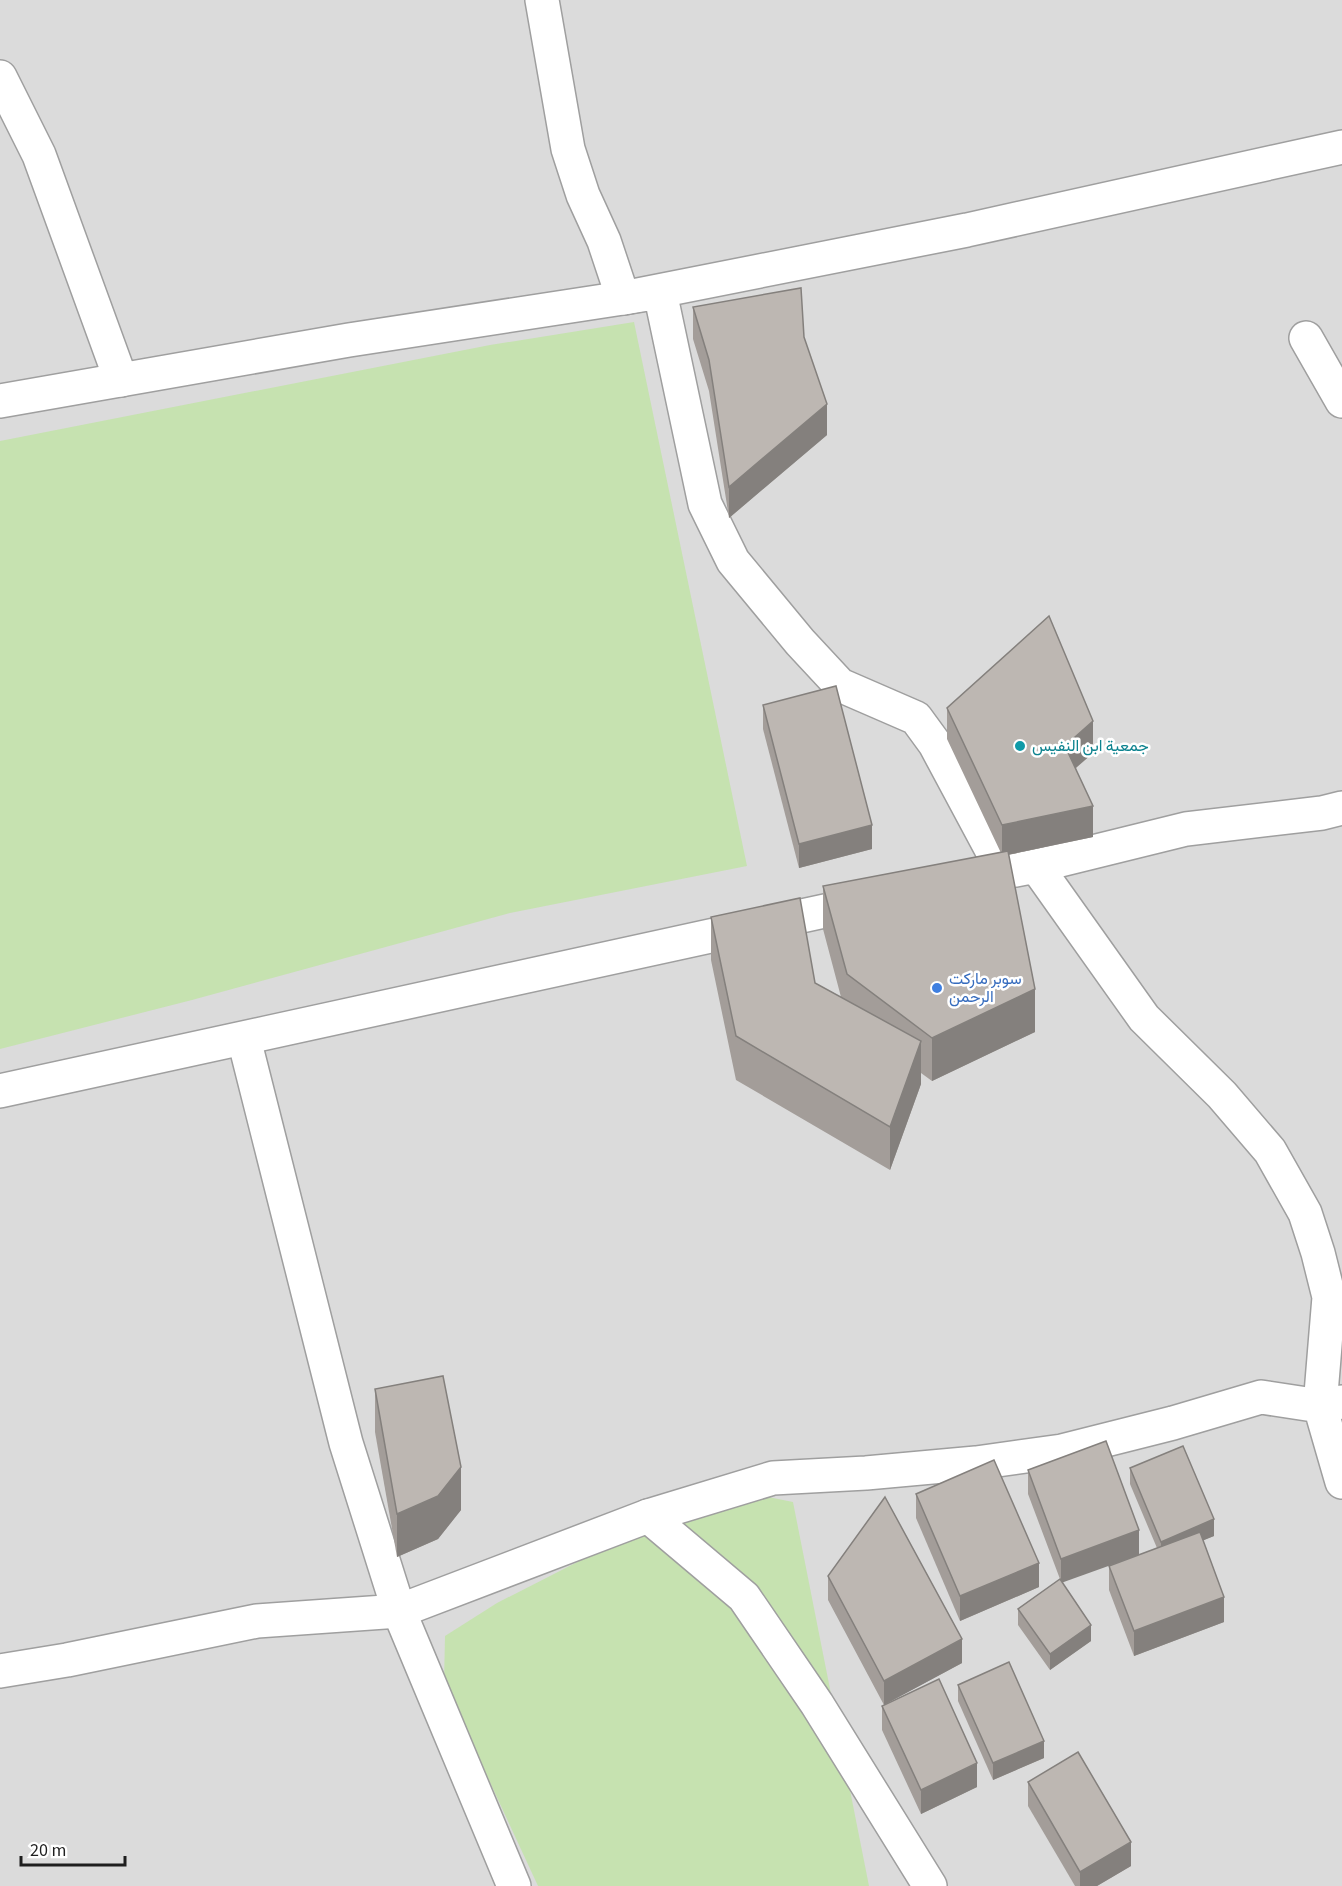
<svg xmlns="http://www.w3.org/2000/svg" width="1342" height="1886" font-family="'Source Sans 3',Vazirmatn,sans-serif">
<rect width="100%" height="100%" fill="#edebe5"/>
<!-- residential -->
<rect fill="#dbdbdb" x="0" y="0" width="1342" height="1886"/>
<!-- grass -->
<g fill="#c6e2b0">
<polygon points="634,322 747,866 510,913 192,1000 0,1049 0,441 490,345"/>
<polygon points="758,1495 793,1502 869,1886 538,1886 444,1683 445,1636 497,1603 636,1532"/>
</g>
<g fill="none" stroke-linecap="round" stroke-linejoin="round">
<defs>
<g id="minor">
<polyline points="542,0 568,149 583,195 604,241 623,298 660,292 705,504 733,561 800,642 840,685 916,718 935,744 1003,871"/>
<polyline points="0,77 39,155 121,380"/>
<polyline points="1306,338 1342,401"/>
<polyline points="0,401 349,340 623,298 967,230 1342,147"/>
<polyline points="1036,866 1186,829 1322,813 1342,808"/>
<polyline points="969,879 1036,866 1144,1018 1222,1095 1270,1151 1305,1213 1318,1253 1329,1297 1320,1406 1342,1402"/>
<polyline points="0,1091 866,902"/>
<polyline points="648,1516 744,1597 817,1704 930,1886"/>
<polyline points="0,1671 67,1660 257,1621 399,1611 346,1443 244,1039"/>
<polyline points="514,1886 399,1611 648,1516 773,1478 866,1473 976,1463 1062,1451 1173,1423 1261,1397 1320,1406 1342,1482"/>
</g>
</defs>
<!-- minor casing -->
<use href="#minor" stroke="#9f9f9f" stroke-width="36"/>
<!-- minor -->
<use href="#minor" stroke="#fff" stroke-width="33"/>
</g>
<!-- wall -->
<g fill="#a39d99">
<polygon points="693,307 804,337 827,435 729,518 709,391 693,339"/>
<polygon points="763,705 872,849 799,868 763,729"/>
<polygon points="947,708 1093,753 1076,768 1093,837 1008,855 1035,1032 932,1081 921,1073 921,1084 890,1170 736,1080 711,960 711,917 815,983 841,997 823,929 823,886 1001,853 947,739"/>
<polygon points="375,1389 461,1510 438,1539 397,1557 375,1432"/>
<polygon points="1106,1441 1063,1583 1091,1641 1050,1670 1018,1625 1018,1609 1060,1579 1028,1494 1028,1470"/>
<polygon points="1130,1468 1214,1536 1203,1540 1224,1622 1134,1656 1109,1590 1109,1566 1157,1548 1130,1484"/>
<polygon points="916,1494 1039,1587 960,1621 916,1518"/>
<polygon points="828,1576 962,1663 889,1702 977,1787 921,1814 882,1730 882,1706 884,1705 828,1600"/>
<polygon points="958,1685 1044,1758 993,1780 958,1701"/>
<polygon points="1028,1782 1131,1866 1097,1886 1075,1886 1028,1806"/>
</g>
<!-- shaded-wall -->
<g fill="#84807d">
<polygon points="827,404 827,435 729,518 729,487"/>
<polygon points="1093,721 1093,753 1065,777 1065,746"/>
<polygon points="1093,806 1093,837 1002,856 1002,825"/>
<polygon points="872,825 872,849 799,868 799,844"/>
<polygon points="1035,989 1035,1032 932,1081 932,1038"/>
<polygon points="921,1041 921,1084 890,1170 890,1127"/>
<polygon points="461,1467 461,1510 438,1539 397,1557 397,1514"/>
<polygon points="1214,1519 1214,1536 1161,1558 1161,1542"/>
<polygon points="1139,1530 1139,1555 1061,1583 1061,1559"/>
<polygon points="1039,1563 1039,1587 960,1621 960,1596"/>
<polygon points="1224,1597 1224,1622 1134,1656 1134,1631"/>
<polygon points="1091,1625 1091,1641 1050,1670 1050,1654"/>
<polygon points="962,1639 962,1663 884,1705 884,1681"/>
<polygon points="1044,1741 1044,1758 993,1780 993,1763"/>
<polygon points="977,1763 977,1787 921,1814 921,1790"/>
<polygon points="1131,1842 1131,1866 1097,1886 1080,1886 1080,1872"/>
</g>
<!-- building -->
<g fill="#bdb7b2" stroke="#84807d" stroke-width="1.5">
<polygon points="801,288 804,337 827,404 729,487 709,360 693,307"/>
<polygon points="1049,616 1093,721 1065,746 1093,806 1002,825 947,708"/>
<polygon points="836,686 872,825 799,844 763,705"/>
<polygon points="1008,851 1035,989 932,1038 847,974 823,886"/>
<polygon points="800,898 815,983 921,1041 890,1127 736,1036 711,917"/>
<polygon points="443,1376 461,1467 438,1496 397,1514 375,1389"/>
<polygon points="1106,1441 1139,1530 1061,1559 1028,1470"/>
<polygon points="1183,1446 1214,1519 1161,1542 1130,1468"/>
<polygon points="994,1460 1039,1563 960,1596 916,1494"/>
<polygon points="885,1497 962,1639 884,1681 828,1576"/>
<polygon points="1200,1532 1224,1597 1134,1631 1109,1566"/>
<polygon points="1060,1579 1091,1625 1050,1654 1018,1609"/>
<polygon points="1009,1662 1044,1741 993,1763 958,1685"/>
<polygon points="939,1679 977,1763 921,1790 882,1706"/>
<polygon points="1078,1752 1131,1842 1080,1872 1028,1782"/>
</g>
<!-- markers -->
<circle fill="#0f9aa8" stroke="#fff" stroke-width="2" cx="1020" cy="746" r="6"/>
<circle fill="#3f7fe0" stroke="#fff" stroke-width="2" cx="937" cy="988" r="6"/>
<g text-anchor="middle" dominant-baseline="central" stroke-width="5" stroke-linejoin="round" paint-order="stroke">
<!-- culture labels -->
<g font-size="16" fill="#0d838f" stroke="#fff" text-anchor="start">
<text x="1032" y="746">جمعية ابن النفيس</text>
</g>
<!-- shop labels -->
<g font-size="16" fill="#366cbe" stroke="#fff" text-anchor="start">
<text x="949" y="979">سوبر ماركت<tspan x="949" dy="18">الرحمن</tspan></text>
</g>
</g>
<!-- scale -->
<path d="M21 1856v9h104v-9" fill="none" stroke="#1e1e1e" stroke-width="3"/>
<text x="30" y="1856" font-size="18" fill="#1e1e1e" stroke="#ffffff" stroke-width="4.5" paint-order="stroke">20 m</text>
</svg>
